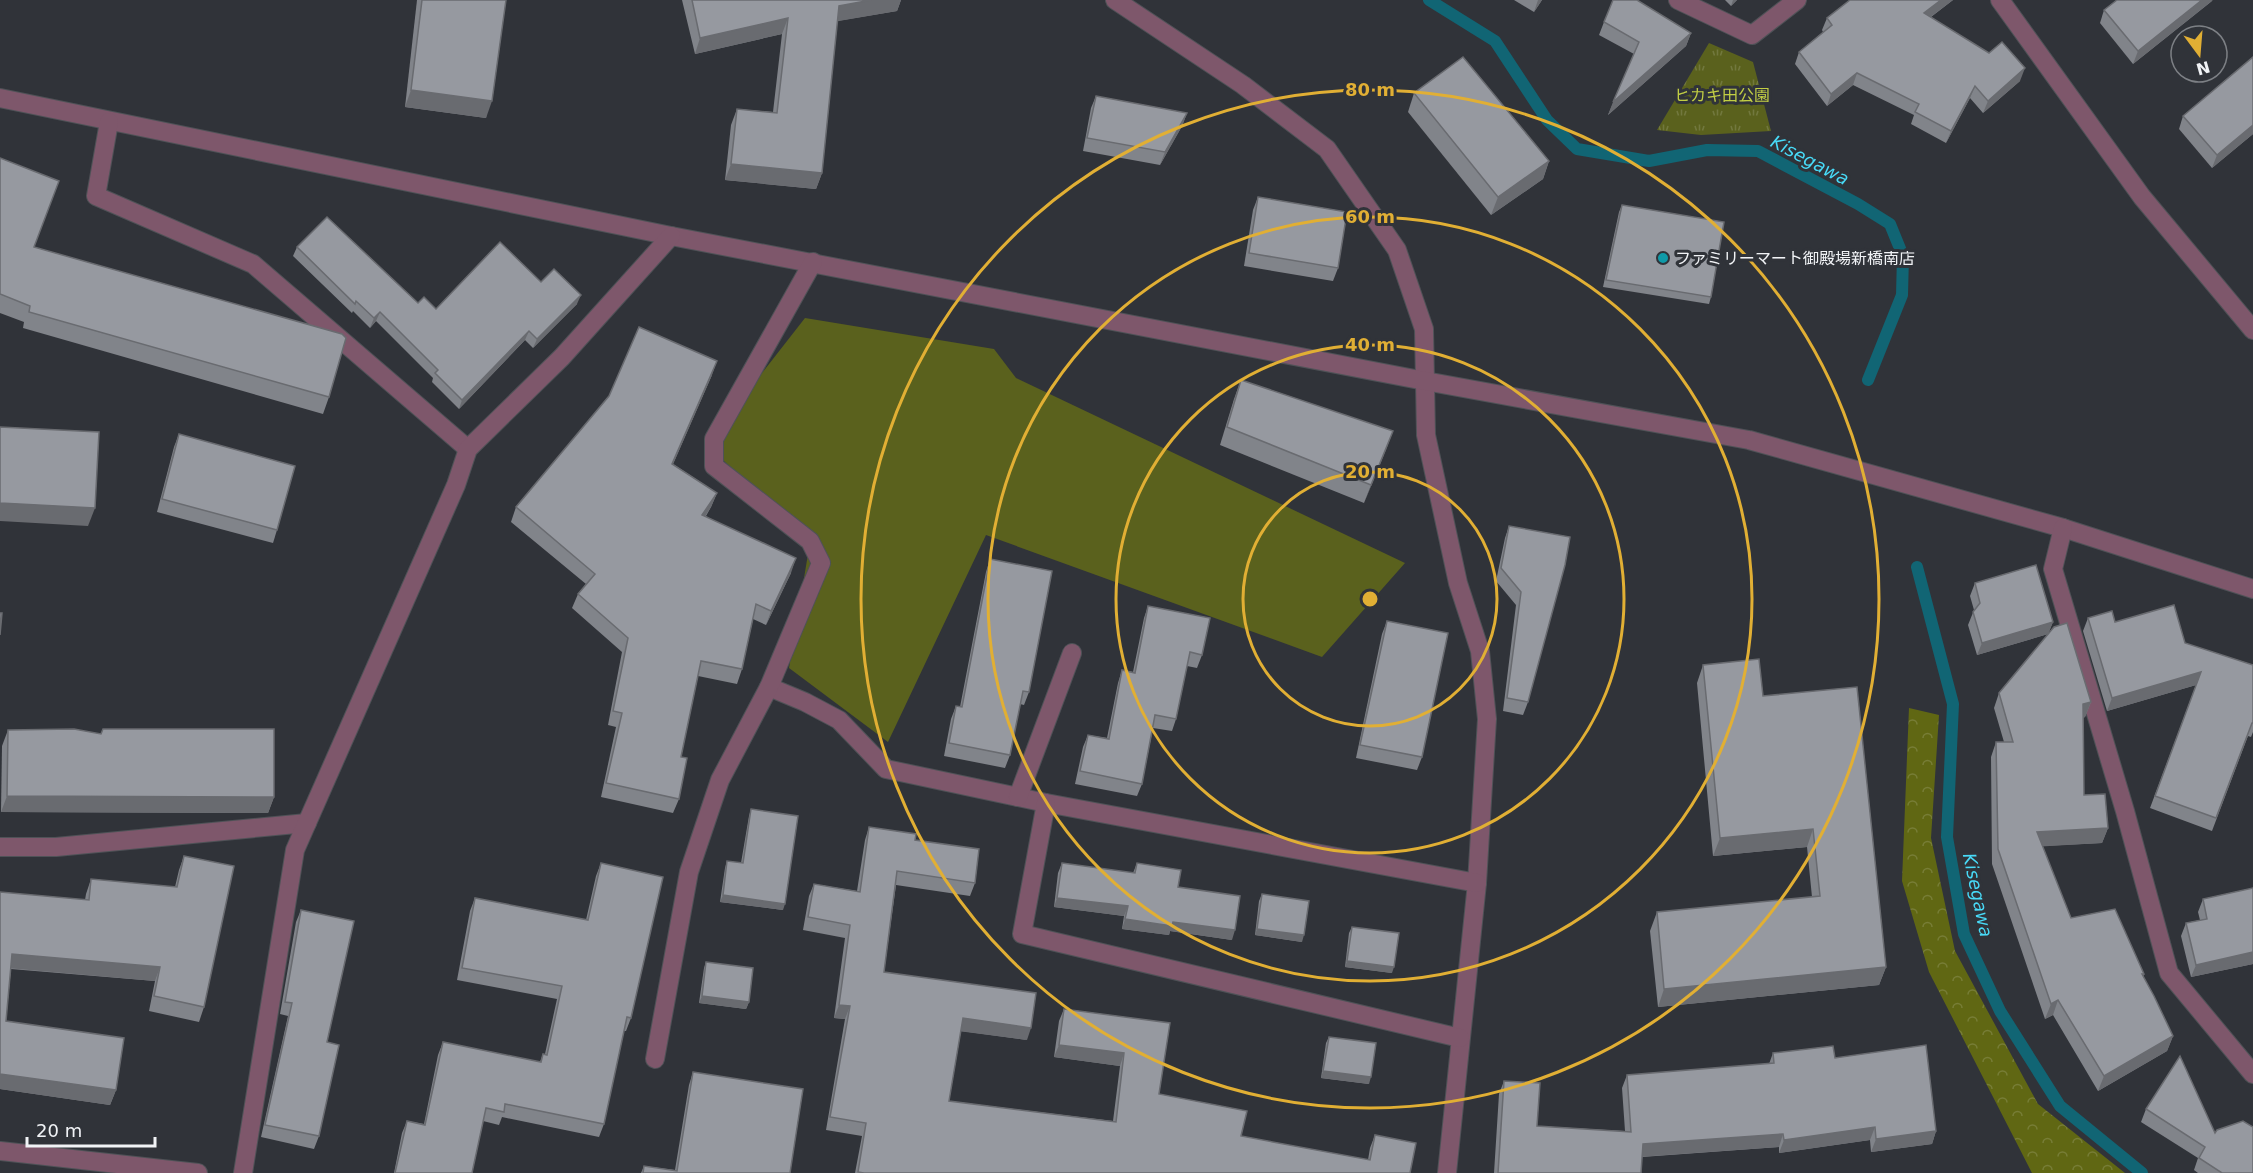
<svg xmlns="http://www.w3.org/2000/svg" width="2253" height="1173" font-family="'DejaVu Sans','Noto Sans JP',sans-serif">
<defs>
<pattern id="forest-crowns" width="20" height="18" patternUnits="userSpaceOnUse" patternTransform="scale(1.5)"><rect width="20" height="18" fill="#606713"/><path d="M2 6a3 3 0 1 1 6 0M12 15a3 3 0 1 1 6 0" fill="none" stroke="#777d36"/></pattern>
<pattern id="park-tufts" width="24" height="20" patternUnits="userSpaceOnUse" patternTransform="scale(1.5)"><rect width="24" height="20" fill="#5a611d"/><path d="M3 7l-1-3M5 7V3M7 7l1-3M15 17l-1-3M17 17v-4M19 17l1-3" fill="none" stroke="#72783e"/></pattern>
</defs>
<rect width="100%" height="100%" fill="#303339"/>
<!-- grass -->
<polygon fill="#5a611d" points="805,318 994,349 1016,378 1405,563 1322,657 986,535 888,742 789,668 810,542 723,460 722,424"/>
<!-- forest -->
<polygon fill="url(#forest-crowns)" points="1909,708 1939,715 1931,838 1955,951 2038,1104 2125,1173 2032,1173 1929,972 1902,881"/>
<!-- park -->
<polygon fill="url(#park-tufts)" points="1709,43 1753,62 1771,131 1701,135 1657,130"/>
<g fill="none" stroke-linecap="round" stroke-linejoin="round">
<!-- stream -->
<g stroke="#116574" stroke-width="12">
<polyline points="1429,0 1495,41 1547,120 1577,149 1649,161 1707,150 1758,151 1858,204 1890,224 1903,256 1902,295 1868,380"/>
<polyline points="1917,567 1953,704 1947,837 1964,934 2000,1011 2060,1106 2142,1173"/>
</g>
<defs>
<g id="minor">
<polyline points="1115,0 1243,85 1327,149 1397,250 1424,329 1426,435 1458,583 1480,651 1487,719 1477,883 1447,1173"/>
<polyline points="1678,0 1752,35 1797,0"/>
<polyline points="2000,0 2142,197 2253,330"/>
<polyline points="0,98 671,236 1425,381 1749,440 2063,528 2253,589"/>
<polyline points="109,122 96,196 253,264 468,449"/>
<polyline points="2063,528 2053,569 2125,811 2169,973 2253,1074"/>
<polyline points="769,687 805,702 839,720 886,769 1046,803 1477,883"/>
<polyline points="1018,797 1072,653"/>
<polyline points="1046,803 1022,934 1460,1038"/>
<polyline points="0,847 56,847 307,823"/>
<polyline points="655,1059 689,872 720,780 769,687 821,563 810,541 714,466 714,439 813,262"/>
<polyline points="0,1151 198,1173"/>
<polyline points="243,1173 295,850 456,485 468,449 562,357 671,236"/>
</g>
</defs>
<!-- minor casing -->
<use href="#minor" stroke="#4f5257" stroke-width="20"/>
<!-- minor -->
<use href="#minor" stroke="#7e576b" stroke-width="18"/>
</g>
<!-- wall -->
<g fill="#81848a">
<polygon points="417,0 506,0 486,118 405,107"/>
<polygon points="682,0 901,0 897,11 837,21 822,173 816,189 725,180 731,125 737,109 773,112 782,34 695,54"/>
<polygon points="1514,0 1542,0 1534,12"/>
<polygon points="1725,0 1737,0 1731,6"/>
<polygon points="1850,0 1953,0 1931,17 2020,81 1983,113 1970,98 1946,143 1911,124 1914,115 1853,85 1827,106 1795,64 1799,52 1823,32 1822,30 1827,18"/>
<polygon points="2212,1 2133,64 2100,23 2104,10"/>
<polygon points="1604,22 1691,33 1686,46 1608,115 1634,54 1599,35"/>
<polygon points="2253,57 2253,134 2212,168 2179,129 2183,116"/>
<polygon points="1414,93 1549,161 1543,179 1491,215 1408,112"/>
<polygon points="1096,96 1187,113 1182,126 1160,165 1083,151 1091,108"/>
<polygon points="0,158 34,247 329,397 323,414 23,328 24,322 0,313"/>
<polygon points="1258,197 1338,268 1333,281 1244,266 1253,210"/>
<polygon points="1622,205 1711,297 1709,304 1603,287 1619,212"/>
<polygon points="297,247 418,303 436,309 541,282 577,304 533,348 525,340 459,409 432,382 433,378 376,321 370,328 353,311 352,313 293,256"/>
<polygon points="712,375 673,464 717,493 711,507 706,516 791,573 766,625 753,619 742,669 737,684 698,676 681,757 679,799 673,813 601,797 616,727 608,725 622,652 572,608 578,594 586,584 511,522 516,507"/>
<polygon points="1241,380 1393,431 1364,503 1220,445 1234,399"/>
<polygon points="179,434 277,530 273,543 157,512 174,447"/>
<polygon points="1509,526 1570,537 1528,702 1523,715 1503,711 1516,605 1496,581 1505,538"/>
<polygon points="990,559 1029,692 1024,705 1020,704 1010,755 1005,768 944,756 951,719 956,706 960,707 986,572"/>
<polygon points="1975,583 2053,622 2048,634 1977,655 1968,625 1974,610 1970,596"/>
<polygon points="1148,606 1202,655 1197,668 1187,666 1176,719 1172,731 1153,728 1142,784 1137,796 1075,784 1083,747 1088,735 1107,738 1118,683 1122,670 1133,672 1144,618"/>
<polygon points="2088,618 2115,622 2185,643 2253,665 2253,732 2251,737 2248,736 2212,831 2150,808 2196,685 2107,711 2083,631"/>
<polygon points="1387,621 1422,757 1417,770 1356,758 1382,634"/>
<polygon points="1703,665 1763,696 1886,967 1879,985 1658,1007 1650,931 1657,912 1812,897 1807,847 1713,856 1697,683"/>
<polygon points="1999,693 2091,702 2085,717 2083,718 2084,795 2108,828 2102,843 2042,846 2071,918 2144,974 2143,977 2173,1036 2167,1051 2098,1091 2053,1015 2045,1019 1992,864 1991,757 1996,742 2004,742 1994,708"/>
<polygon points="8,730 274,797 268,813 1,812 2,746"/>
<polygon points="751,809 783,910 720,902 725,868 727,861 741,863 749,816"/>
<polygon points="869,827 915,840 975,883 970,896 896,885 884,972 1027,1040 961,1031 949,1101 1113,1121 1120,1066 1054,1057 1059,1021 1064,1009 1170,1023 1159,1094 1241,1136 1368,1160 1370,1148 1375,1135 1410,1173 855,1173 862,1136 826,1130 845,1019 834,1018 845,938 803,930 809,896 814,884 857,891 865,840"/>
<polygon points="184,856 204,1007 199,1022 149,1011 155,981 11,969 6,1021 116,1090 110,1105 0,1089 0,892 85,900 86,894 91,879 175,887 179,870"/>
<polygon points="601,863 631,1018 626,1031 624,1031 604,1124 599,1137 502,1117 499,1125 483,1121 472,1173 394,1173 402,1133 407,1121 424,1124 438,1055 443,1042 540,1062 543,1054 545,1054 557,999 457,980 470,911 475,898 586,920 596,876"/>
<polygon points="1062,863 1133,873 1137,863 1178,887 1232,940 1170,931 1169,935 1122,929 1124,916 1054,907 1058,873"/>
<polygon points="2253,888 2253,964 2191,977 2181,936 2186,923 2200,920 2198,912 2203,899"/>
<polygon points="1262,894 1302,942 1255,935 1259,901"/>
<polygon points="301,910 327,1042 319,1136 314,1149 261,1137 288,1016 280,1014 296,922"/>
<polygon points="1352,927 1392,973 1345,967 1349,933"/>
<polygon points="706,962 749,1002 746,1009 699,1003 704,968"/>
<polygon points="1329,1037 1369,1084 1321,1078 1326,1043"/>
<polygon points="1773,1053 1835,1058 1936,1131 1932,1144 1871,1152 1870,1140 1779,1153 1779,1147 1642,1157 1641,1173 1494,1173 1499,1094 1504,1081 1537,1126 1625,1131 1622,1088 1627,1075 1769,1064"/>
<polygon points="693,1072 790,1173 641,1173 644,1166 675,1170 689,1085"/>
<polygon points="2146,1109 2215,1133 2253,1173 2198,1173 2194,1170 2198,1158 2141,1122"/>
</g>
<!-- shaded-wall -->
<g fill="#696b70">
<polygon points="871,0 901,0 897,11 833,22 839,6"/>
<polygon points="1538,0 1542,0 1534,12"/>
<polygon points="1733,0 1737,0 1731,6"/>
<polygon points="1941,0 1953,0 1920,25 1924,13"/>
<polygon points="2202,0 2213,0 2133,64 2138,51"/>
<polygon points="788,18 782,34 695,54 700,38"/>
<polygon points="1691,33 1686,46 1608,115 1613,102"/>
<polygon points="2025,68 2020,81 1983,113 1988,101"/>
<polygon points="1857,73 1853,85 1827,106 1831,94"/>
<polygon points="1975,86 1970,98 1946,143 1951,131"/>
<polygon points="411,90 492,101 486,118 405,107"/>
<polygon points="1187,113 1182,126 1160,165 1165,152"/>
<polygon points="2253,125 2253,134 2212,168 2217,155"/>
<polygon points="1549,161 1543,179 1491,215 1498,197"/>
<polygon points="731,164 822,173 816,189 725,180"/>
<polygon points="581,295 577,304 533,348 537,339"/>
<polygon points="380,312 376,321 370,328 374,318"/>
<polygon points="529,331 525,340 459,409 462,400"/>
<polygon points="717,361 712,375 667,478 672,464"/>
<polygon points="1393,431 1386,450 1364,503 1371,485"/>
<polygon points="717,493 711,507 697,529 702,515"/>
<polygon points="0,503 95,508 88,526 0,521"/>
<polygon points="796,558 791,573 766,625 771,611"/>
<polygon points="2053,622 2048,634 1977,655 1982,643"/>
<polygon points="2201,672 2196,685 2107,711 2112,698"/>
<polygon points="2091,702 2085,717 2077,719 2083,704"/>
<polygon points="7,796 274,797 268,813 1,812"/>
<polygon points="2108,828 2102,843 2031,847 2037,832"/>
<polygon points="1813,829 1807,847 1713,856 1720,838"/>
<polygon points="723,895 785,904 783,910 720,902"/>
<polygon points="1057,898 1128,906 1124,916 1054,907"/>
<polygon points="1125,919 1173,922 1235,930 1232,940 1170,931 1169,935 1122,929"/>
<polygon points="1257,929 1304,935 1302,942 1255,935"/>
<polygon points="2253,952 2253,964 2191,977 2196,965"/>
<polygon points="12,954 160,967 155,981 7,968"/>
<polygon points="1347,961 1394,967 1392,973 1345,967"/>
<polygon points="1886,967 1879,985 1658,1007 1664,989"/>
<polygon points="702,996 749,1002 746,1009 699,1003"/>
<polygon points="2058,1000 2053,1015 2045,1019 2051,1004"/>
<polygon points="839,1005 850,1006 845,1019 834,1018"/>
<polygon points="963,1018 1031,1028 1027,1040 958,1031"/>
<polygon points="2173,1036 2167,1051 2098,1091 2104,1076"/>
<polygon points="1059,1045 1124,1053 1120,1066 1054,1057"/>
<polygon points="1323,1071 1371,1077 1369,1084 1321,1078"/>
<polygon points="0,1074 116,1090 110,1105 0,1089"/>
<polygon points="1875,1127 1870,1140 1779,1153 1784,1140"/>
<polygon points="1936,1131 1932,1144 1871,1152 1876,1139"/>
<polygon points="1783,1134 1779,1147 1638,1157 1643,1144"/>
</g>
<!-- building -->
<g fill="#9699a0" stroke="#696b70" stroke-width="1.5">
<polygon points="422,0 506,0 492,101 411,90"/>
<polygon points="692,0 871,0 839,6 822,173 731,164 737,109 777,113 788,18 700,38"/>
<polygon points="1613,0 1637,0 1691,33 1613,102 1639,42 1604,22"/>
<polygon points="1850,0 1941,0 1924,13 1989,53 2002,42 2025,68 1988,101 1975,86 1951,131 1915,112 1919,104 1857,73 1831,94 1799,52 1832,25 1827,18"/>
<polygon points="2117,0 2202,0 2138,51 2104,10"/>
<polygon points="1463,57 1549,161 1498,197 1414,93"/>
<polygon points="2253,57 2253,125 2217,155 2183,116"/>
<polygon points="1096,96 1187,113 1165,152 1087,138"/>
<polygon points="0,158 59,181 34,247 342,334 346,338 329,397 29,312 30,306 0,294"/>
<polygon points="1258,197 1347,212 1338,268 1249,253"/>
<polygon points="1622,205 1724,222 1711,297 1606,280"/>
<polygon points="327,217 418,303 424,297 436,309 500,242 541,282 554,269 581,295 537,339 529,331 462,400 435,373 438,370 380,312 374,318 356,301 355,304 297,247"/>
<polygon points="639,327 717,361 672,464 717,493 702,515 796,558 771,611 756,604 742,669 701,661 681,757 687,758 679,799 606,783 622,713 613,711 628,638 578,594 595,574 516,507 609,396"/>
<polygon points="1241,380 1393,431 1371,485 1227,427"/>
<polygon points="0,427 99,432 95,508 0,503"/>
<polygon points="179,434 295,466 277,530 162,499"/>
<polygon points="1509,526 1570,537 1565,565 1528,702 1507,698 1521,592 1501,568"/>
<polygon points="990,559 1052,571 1029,692 1023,691 1010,755 949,743 956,706 962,707"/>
<polygon points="2036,565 2053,622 1982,643 1973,612 1980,603 1975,583"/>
<polygon points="2174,605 2185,643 2253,665 2253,723 2252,723 2216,818 2155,796 2201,672 2112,698 2088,618 2112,611 2115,622"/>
<polygon points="1148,606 1210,618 1202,655 1190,652 1176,719 1155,715 1142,784 1080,771 1088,735 1109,739 1122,670 1135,673"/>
<polygon points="0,613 2,613 0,635"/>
<polygon points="1387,621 1448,633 1422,757 1360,745"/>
<polygon points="2067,623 2091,702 2083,704 2084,795 2105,794 2108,828 2037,832 2071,918 2115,909 2144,974 2142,974 2154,996 2173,1036 2104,1076 2058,1000 2051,1004 1998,849 1996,742 2013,742 1999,693 2054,627"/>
<polygon points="1759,659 1763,696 1857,687 1886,967 1664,989 1657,912 1820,896 1813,829 1720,838 1703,665"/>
<polygon points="74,729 101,734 103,729 274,729 274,797 7,796 8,730"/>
<polygon points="751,809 798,816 785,904 723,895 727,861 743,863"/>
<polygon points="869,827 916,834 915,840 979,849 975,883 897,871 884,972 1036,993 1031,1028 963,1018 949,1101 1116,1122 1124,1053 1059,1045 1064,1009 1170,1023 1159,1094 1247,1111 1241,1136 1370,1160 1375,1135 1416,1143 1410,1173 864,1173 858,1172 866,1123 830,1117 850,1006 839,1005 850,925 808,917 814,884 860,892"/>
<polygon points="184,856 234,866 204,1007 154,996 160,967 12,954 6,1021 124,1038 116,1090 0,1074 0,892 89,900 91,879 177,887"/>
<polygon points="601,863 663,877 631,1018 627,1017 604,1124 505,1104 504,1112 486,1108 472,1173 395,1173 407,1121 425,1125 443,1042 541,1062 543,1054 547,1055 562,986 462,968 475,898 588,920"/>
<polygon points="1062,863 1135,873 1137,863 1181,870 1178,887 1240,896 1235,930 1173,922 1172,926 1125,919 1128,906 1057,898"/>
<polygon points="2253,888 2253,952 2196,965 2186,923 2207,919 2203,899"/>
<polygon points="1262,894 1309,901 1304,935 1257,929"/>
<polygon points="301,910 354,921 327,1042 339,1045 319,1136 265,1125 292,1003 285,1002"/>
<polygon points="1352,927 1399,933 1394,967 1347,961"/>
<polygon points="706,962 753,968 749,1002 702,996"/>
<polygon points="1329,1037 1376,1043 1371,1077 1323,1071"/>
<polygon points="1926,1045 1936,1131 1876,1139 1875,1127 1784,1140 1783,1134 1643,1144 1641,1173 1498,1173 1504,1081 1540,1083 1537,1126 1631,1132 1627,1075 1774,1063 1773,1053 1833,1046 1835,1058"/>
<polygon points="2180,1056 2215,1133 2217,1130 2243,1121 2253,1127 2253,1173 2222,1173 2199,1158 2205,1147 2146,1109"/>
<polygon points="693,1072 803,1089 790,1173 643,1173 644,1166 677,1171"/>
</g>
<!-- distance rings -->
<g fill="none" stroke="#e1af34" stroke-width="3">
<circle cx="1370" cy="599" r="127"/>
<circle cx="1370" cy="599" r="254"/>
<circle cx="1370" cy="599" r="382"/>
<circle cx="1370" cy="599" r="509"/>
</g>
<!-- markers -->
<circle fill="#0f9aa8" stroke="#303339" stroke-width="2" cx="1663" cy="258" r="6"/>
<g text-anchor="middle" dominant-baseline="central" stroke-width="6" stroke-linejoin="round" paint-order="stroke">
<!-- park labels -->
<g font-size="16" fill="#c2ce44" stroke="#303339">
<text x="1722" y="95">ヒカキ田公園</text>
</g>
<!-- poi labels -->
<g font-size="16" fill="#f1f3f6" stroke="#303339" text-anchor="start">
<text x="1675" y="258">ファミリーマート御殿場新橋南店</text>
</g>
<!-- water labels -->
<g font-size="18" font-style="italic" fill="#48daf7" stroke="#303339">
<text transform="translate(1810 160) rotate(28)">Kisegawa</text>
<text transform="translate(1978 895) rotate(78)">Kisegawa</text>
</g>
</g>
<circle cx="1370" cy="599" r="9" fill="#e1af34" stroke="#303339" stroke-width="3"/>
<g font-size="18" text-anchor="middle" font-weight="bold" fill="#e1af34" stroke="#303339" stroke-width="6" stroke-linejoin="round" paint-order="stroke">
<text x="1370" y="96">80 m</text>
<text x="1370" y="223">60 m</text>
<text x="1370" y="351">40 m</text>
<text x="1370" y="478">20 m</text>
</g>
<!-- north arrow -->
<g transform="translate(2199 54) rotate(164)"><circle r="28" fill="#303339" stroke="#7d8085" stroke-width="1.5"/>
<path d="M0-4.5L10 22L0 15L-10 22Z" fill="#e1af34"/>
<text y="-9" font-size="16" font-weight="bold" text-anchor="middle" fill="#f1f3f6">N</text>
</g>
<!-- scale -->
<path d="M27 1137v9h128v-9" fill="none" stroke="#f1f3f6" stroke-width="3"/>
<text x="36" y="1137" font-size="18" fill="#f1f3f6" stroke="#303339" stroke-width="4.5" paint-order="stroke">20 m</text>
</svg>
